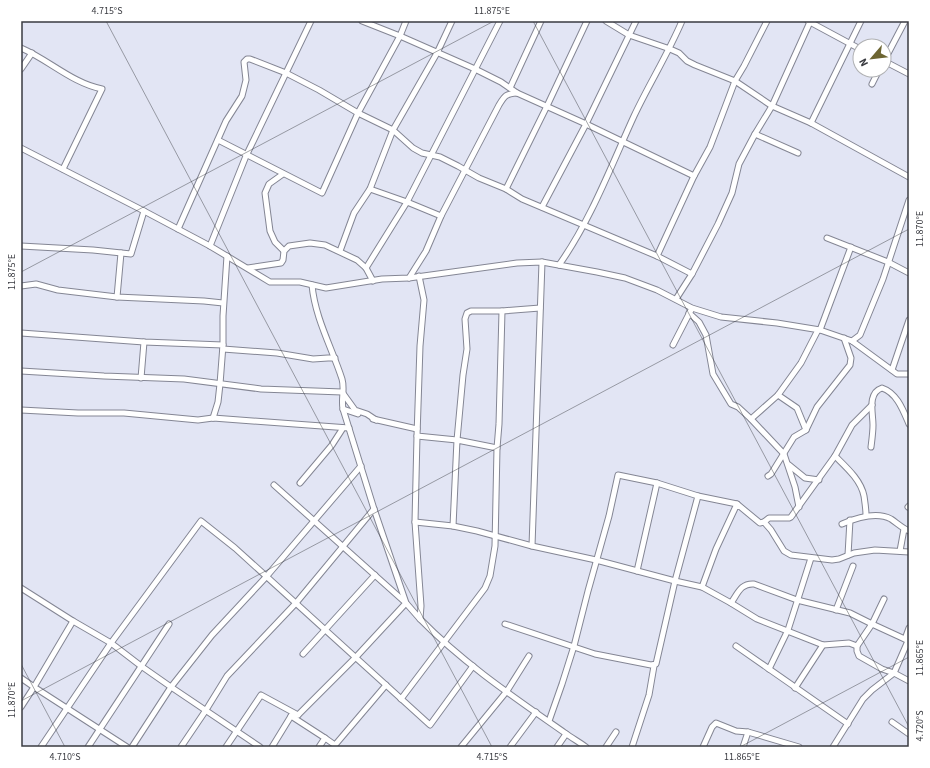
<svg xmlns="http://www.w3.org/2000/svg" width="930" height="768" font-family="'Source Sans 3',sans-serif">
<rect width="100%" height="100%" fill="#e2e5f4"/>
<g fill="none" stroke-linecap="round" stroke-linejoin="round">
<defs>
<g id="minor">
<polyline points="362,21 400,36 475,69 501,82 517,93 586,124 694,176"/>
<polyline points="606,21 629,35 670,49 679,53 687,61 695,65 735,81 772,106 811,123 909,177"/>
<polyline points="808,21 860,49"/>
<path d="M21,48C49,60 72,83 102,89L63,169"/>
<polyline points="884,61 905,21"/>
<polyline points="884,61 909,74"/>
<polyline points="21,69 32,53"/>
<polyline points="872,84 879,70"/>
<polyline points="510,88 541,21"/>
<polyline points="811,123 861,21"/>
<polyline points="755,134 798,153"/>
<polyline points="218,140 322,193 358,113 400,36 406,21"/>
<polyline points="21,148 144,211 210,246 270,282 300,282 326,288 382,279 409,278 517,263 542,262 597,272 625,278 657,290 692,308 721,317 777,323 820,330 852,341 897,374 909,374"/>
<polyline points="283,174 269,184 265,193 270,231 275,242 284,251"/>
<polyline points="370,189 407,202 441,216"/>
<polyline points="506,189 547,106 587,21"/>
<polyline points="542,207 586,124 636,21"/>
<polyline points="178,229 226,121 242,96 246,80 244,62 247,59 250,59 286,73 319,90 358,113 393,130 413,148 422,153 440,157 458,166 479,178 506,189 522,199 657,256 692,274"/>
<polyline points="827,238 888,262 909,273"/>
<polyline points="21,246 93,250 131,254 144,211"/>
<polyline points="210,246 246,156 311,21"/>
<polyline points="340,251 354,213 370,189 393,130 437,53 452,21"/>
<polyline points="657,256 694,176 710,147 735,81 744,66 767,21"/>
<path d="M559,265C591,220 611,166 634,116C649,84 668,54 682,21"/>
<polyline points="248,268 281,263 283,260 284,251 289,246 310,243 325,245 357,260 366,268 373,281"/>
<polyline points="366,268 407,202 500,21"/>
<polyline points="419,276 424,300 420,346 417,436 457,440 463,375 467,349 465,319 467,313 471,311 502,311 540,308"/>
<path d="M409,278L426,251L441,216L499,105C505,95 506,94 517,93"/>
<path d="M312,285C315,318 332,348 342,379C345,389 341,399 343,409L374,509L406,603L420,619"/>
<polyline points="21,286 36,284 58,290 117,297 204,301 223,303"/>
<polyline points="117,297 121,253"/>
<polyline points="676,299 692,274 718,224 732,193 739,164 755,134 772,106 810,22"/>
<polyline points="689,313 699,322 706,335 713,374 731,404 738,407 751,419"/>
<polyline points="820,330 851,247"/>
<polyline points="21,333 144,342 223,345"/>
<polyline points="852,341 860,335 883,279 909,200"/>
<polyline points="673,345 691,310"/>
<polyline points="223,349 277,353 313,359 328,358 335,358"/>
<polyline points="892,370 909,320"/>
<polyline points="21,371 104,376 184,379 261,389 342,392 355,410 367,414 376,420"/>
<polyline points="141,378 144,342"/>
<polyline points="778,395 797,408 806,430"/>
<polyline points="343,409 358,414"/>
<polyline points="21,410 78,413 124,413 198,420 213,418 349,428"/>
<polyline points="213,418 218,402 220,384 223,345 223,316 227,256"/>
<polyline points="373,419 417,429"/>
<path d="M417,436L415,522L421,606L420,619C463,663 515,698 565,733C572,738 579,742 586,747"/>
<path d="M871,447C872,439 873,432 873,425C873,413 867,393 882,388C897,393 903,410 909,424"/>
<path d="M835,456C846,467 861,480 864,496C865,503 866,509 866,515"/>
<polyline points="789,465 805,478 819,480"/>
<polyline points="768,476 771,474 794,437 806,430 817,407 850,365 851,358 844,338"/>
<polyline points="300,483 332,445 343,428"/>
<polyline points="799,507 795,487 784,454 751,419 778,395 801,363 818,330"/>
<polyline points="908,507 909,506"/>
<polyline points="415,522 453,526 477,531 532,546 596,560 675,581 702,587 731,603 757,619 823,645 849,643 857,646 872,624 909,641"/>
<polyline points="764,522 769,518 789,518 791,517 835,456 852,425 872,405"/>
<path d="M842,524C856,518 876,511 891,519C897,523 902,528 909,531"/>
<polyline points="453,526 457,440 497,448 499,424 502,311"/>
<polyline points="532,546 542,262"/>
<polyline points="900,551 904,529"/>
<polyline points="848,555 850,520"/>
<polyline points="637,571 657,483"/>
<polyline points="702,587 716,549 737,504 760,523 764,522 771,530 784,551 791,555 832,560 839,559 854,553 875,550 909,552"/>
<polyline points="21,588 73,621 111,643 141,666 171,687 260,747"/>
<path d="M731,603C738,593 741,583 754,584L797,600L850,613L872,624L884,599"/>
<polyline points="836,610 853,566"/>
<polyline points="73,621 34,687 127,747"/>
<polyline points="505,624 595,654 651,665 656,664 675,581 698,496"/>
<polyline points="905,639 909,628"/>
<polyline points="736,646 848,724"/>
<polyline points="857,646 857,651 859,656 882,669 894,673 909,681"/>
<polyline points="303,654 375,575"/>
<polyline points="769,669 788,630 811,558"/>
<polyline points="21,678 34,687 21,707"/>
<polyline points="795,688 823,645"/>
<polyline points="401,699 485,588 490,576 495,546 497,448"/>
<polyline points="291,716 325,738"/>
<polyline points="549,721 562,684 574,646 588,591 609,516 618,475 657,483 698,496 737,504"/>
<polyline points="892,722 909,734"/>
<polyline points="41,747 111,643 201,521 235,548 430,725 473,666"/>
<polyline points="88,747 169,624"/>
<polyline points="132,747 171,687 212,635 266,577 361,466"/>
<polyline points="181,747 206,710 227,676 296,603 374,509"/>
<polyline points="226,747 261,695 298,715"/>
<polyline points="272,747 291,716 298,715 356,657 406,603 274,485"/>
<polyline points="319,747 325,738 335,745 386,685"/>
<polyline points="461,747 507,691 529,656"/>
<polyline points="510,747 536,712"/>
<polyline points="557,747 566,734"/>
<polyline points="606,747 616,732"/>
<polyline points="632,747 649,695 654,666"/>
<polyline points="703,747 712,727 716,723 736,731 748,732 799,747"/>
<polyline points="743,747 748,732"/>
<polyline points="833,747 863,699 872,690 894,673 908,641"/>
</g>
</defs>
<!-- minor casing -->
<use href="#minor" stroke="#848694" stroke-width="7"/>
<!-- minor -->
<use href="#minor" stroke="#fff" stroke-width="5"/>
</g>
<!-- ticks -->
<path fill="none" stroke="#3a3b41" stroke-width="1" stroke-opacity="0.45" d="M106,21L492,747M533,21L909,727M21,272L494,21M21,664L65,747M21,701L909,229M740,747L909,657"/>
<!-- border -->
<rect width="930" height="768" fill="none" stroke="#ffffff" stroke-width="44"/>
<!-- north arrow -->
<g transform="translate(872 58) rotate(242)"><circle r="19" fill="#ffffff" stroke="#b0b1b3"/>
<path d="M0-3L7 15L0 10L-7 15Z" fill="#6d6532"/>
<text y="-6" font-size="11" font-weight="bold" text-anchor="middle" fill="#3a3b41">N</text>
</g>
<rect x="22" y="22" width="886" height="724" fill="none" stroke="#3a3b41" stroke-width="1.5"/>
<g font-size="10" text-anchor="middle" fill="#3a3b41">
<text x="107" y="14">4.715°S</text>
<text x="492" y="14">11.875°E</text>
<text transform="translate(919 229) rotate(-90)" y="4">11.870°E</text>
<text transform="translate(11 272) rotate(-90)" y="4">11.875°E</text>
<text transform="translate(919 658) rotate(-90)" y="4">11.865°E</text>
<text transform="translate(11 700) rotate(-90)" y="4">11.870°E</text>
<text transform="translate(919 726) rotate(-90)" y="4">4.720°S</text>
<text x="65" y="760">4.710°S</text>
<text x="492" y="760">4.715°S</text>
<text x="742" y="760">11.865°E</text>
</g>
</svg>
